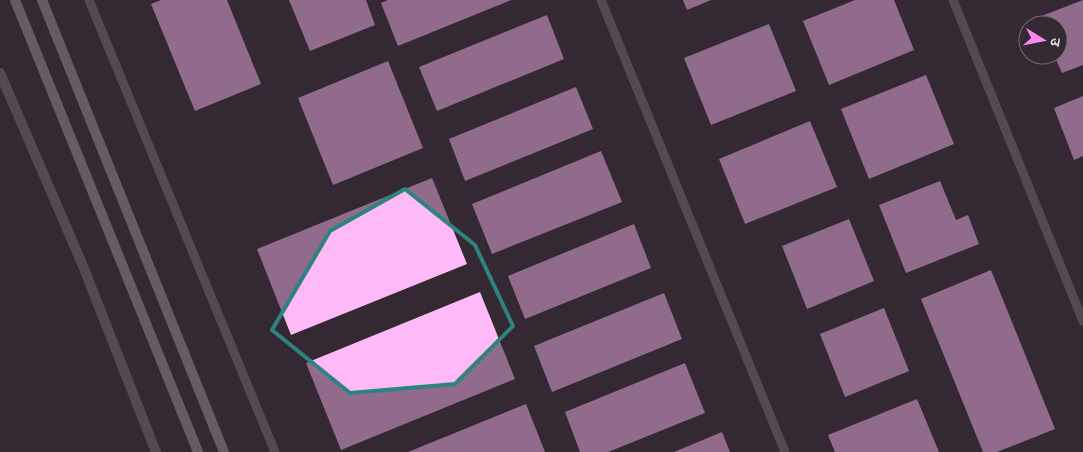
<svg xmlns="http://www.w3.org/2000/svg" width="1083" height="452" font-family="Rubik,'Noto Sans Devanagari',sans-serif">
<rect width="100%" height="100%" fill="#342933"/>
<!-- building -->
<g fill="#febaf6">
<polygon points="161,0 227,0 261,84 195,111 151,4"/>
<polygon points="289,0 366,0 375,25 310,51"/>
<polygon points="388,0 511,0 398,46 381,3"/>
<polygon points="683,0 711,0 687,10"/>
<polygon points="855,0 894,0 914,50 829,85 803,21"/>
<polygon points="1083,0 1083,65 1062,73 1054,55 1058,55 1058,25 1042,25 1039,17"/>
<polygon points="547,15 564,59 437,111 419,67"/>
<polygon points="769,24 796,91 711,125 684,58"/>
<polygon points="388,61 423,148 333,185 298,98"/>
<polygon points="926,75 954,144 869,179 841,109"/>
<polygon points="576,87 593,129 465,181 449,139"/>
<polygon points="1083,96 1083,156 1074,160 1054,108"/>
<polygon points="810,121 837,187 745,224 719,159"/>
<polygon points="601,151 622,202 492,254 472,204"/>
<polygon points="432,178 467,264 291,335 257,249"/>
<polygon points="940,181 956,220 968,215 979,244 906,273 879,205"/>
<polygon points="849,219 874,281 807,309 782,246"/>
<polygon points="634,224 651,268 525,319 508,276"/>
<polygon points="991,270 1055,429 997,452 983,452 921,299"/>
<polygon points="480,292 515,379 341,450 306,363"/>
<polygon points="664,293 682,339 552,392 534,346"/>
<polygon points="884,308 909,371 845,397 820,334"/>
<polygon points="685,363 705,413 608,452 580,452 565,412"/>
<polygon points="917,399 939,452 835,452 828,435"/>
<polygon points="526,404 545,452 408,452"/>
<polygon points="722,432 730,452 674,452"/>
</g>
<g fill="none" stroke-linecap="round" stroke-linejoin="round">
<!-- lane -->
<g stroke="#787277" stroke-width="9">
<polyline points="89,0 275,452"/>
<polyline points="601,0 785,452"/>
<polyline points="953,0 1083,321"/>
</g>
<!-- street -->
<polyline stroke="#787277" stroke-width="10" points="0,73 83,266 156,452"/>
<!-- secondary -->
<g stroke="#a298a0" stroke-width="10">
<polyline points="15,0 198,452"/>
<polyline points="42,0 224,452"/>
</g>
</g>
<!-- marked area -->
<path d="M0 0H1083V452H0ZM405,189L475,245L513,326L455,384L350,393L272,330L330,231Z" fill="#342933" fill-opacity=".55" fill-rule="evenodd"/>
<path fill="none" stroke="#2d847e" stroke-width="4" stroke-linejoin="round" d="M405,189L475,245L513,326L455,384L350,393L272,330L330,231Z"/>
<!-- north arrow -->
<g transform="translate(1043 40) rotate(100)"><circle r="24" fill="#342933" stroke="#766d75"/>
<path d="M0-4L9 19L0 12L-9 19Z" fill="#f788ec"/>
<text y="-8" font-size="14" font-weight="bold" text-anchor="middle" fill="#dad3d9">उ</text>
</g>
</svg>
